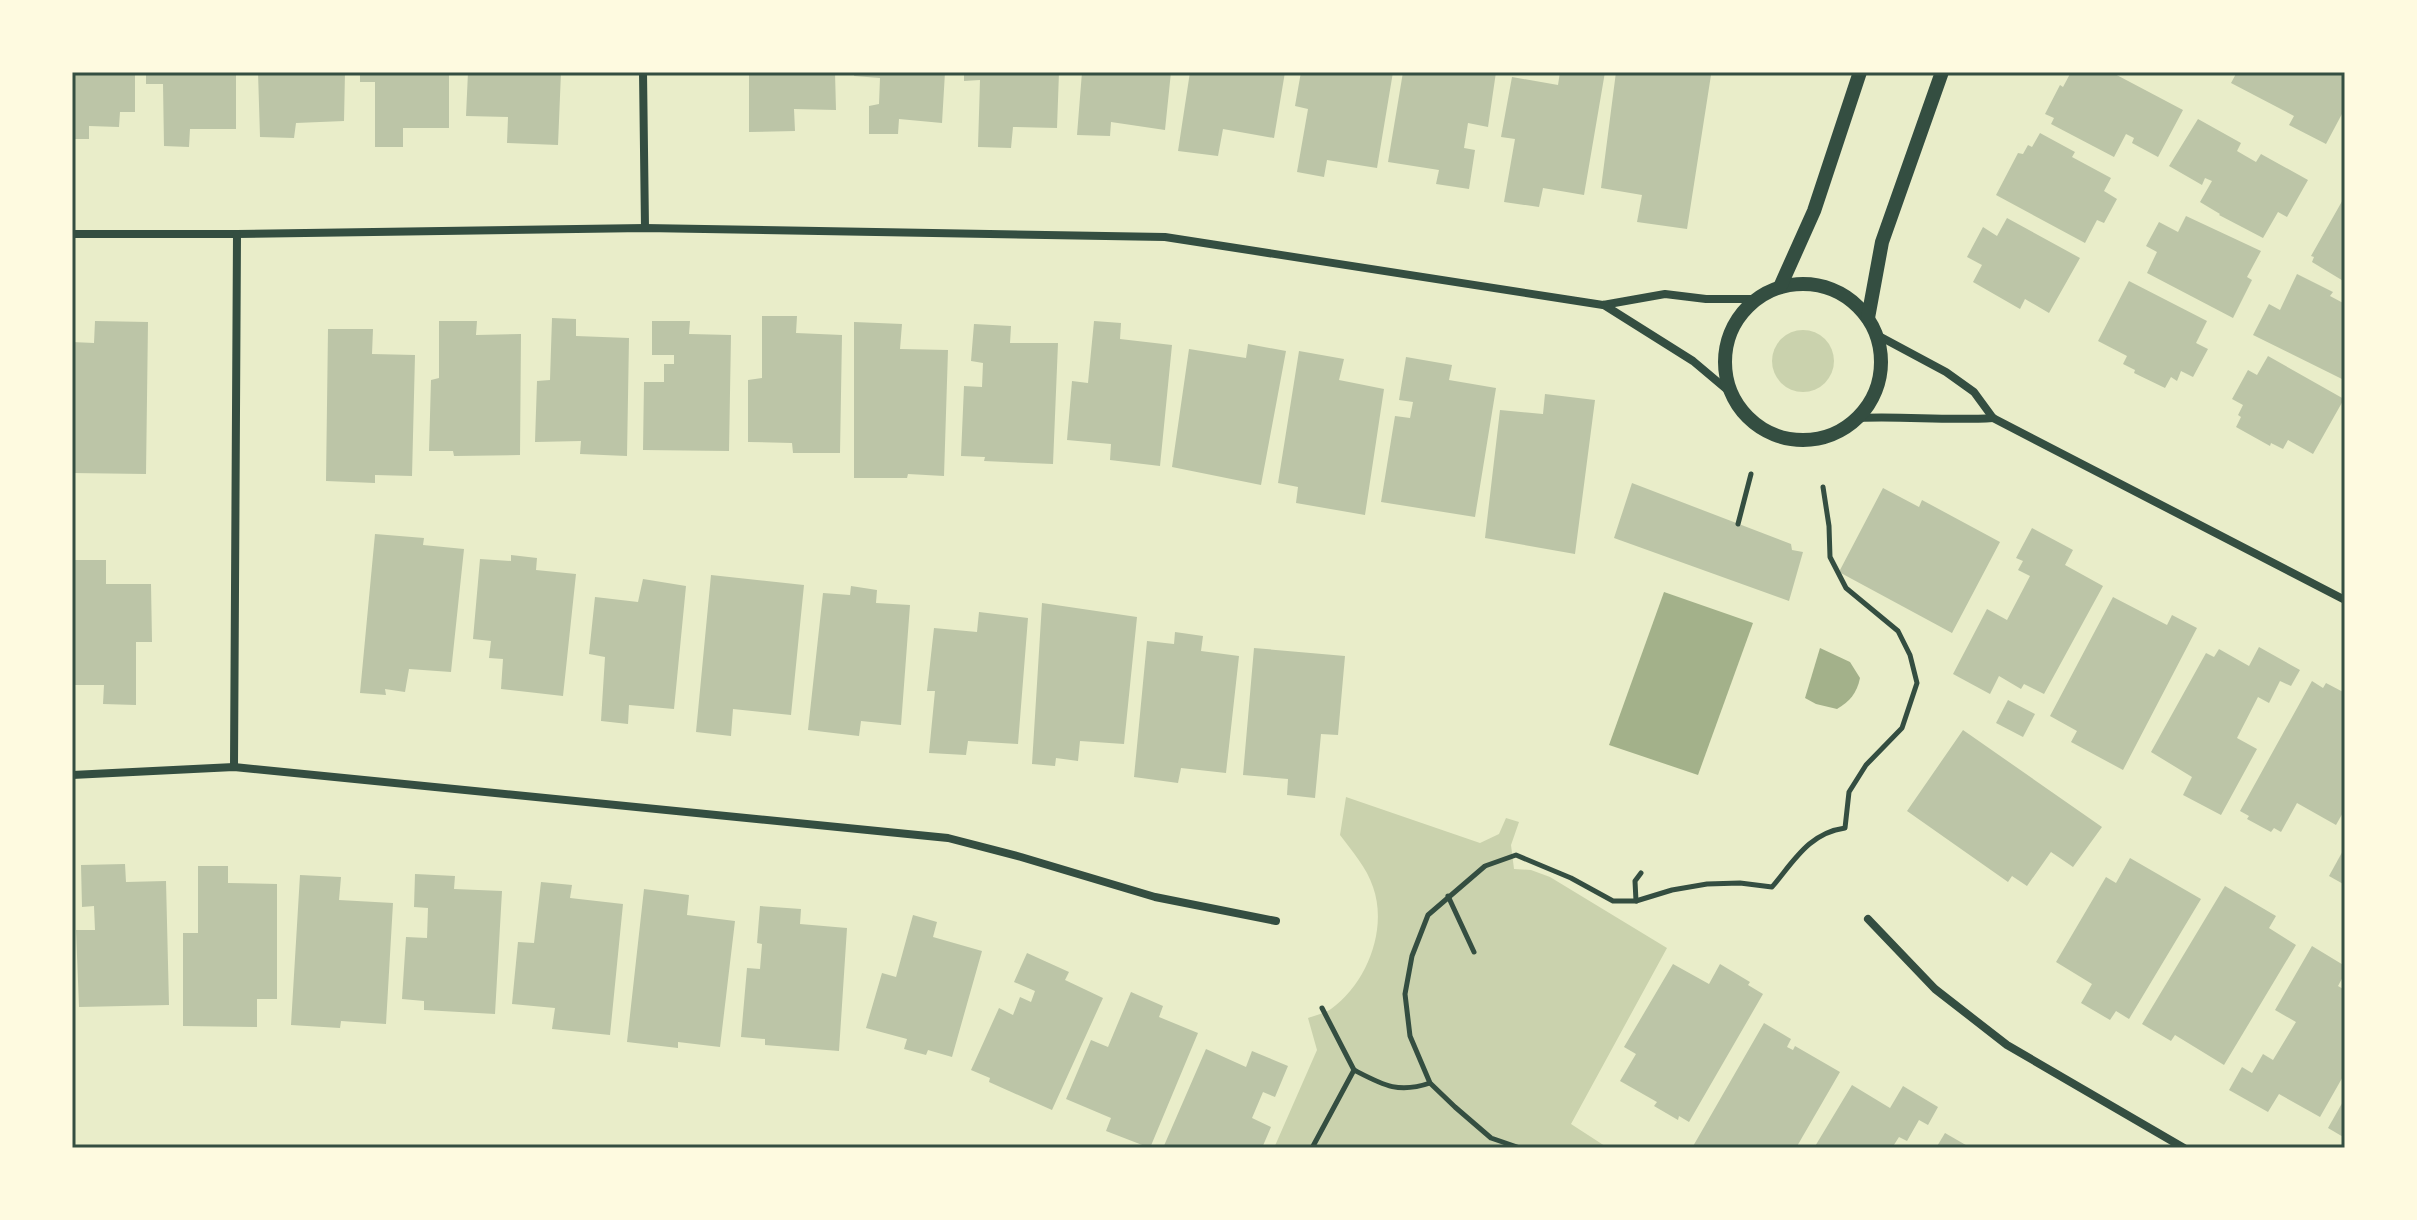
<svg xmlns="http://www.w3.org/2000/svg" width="2417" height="1220" font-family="Karla,sans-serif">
<rect width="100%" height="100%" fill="#e9edc9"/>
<!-- green -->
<g fill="#cad2ad">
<circle cx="1803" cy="361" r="31"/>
<path d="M1346,797L1480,843L1499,834L1506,818L1519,822L1511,845L1514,869L1531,870L1550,877L1667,948L1571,1124L1608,1148H1274L1317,1050L1308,1018C1316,1015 1325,1013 1331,1009C1367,983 1388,929 1373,887C1367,868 1352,851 1340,835Z"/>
</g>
<!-- water -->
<g fill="#a3b18a">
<polygon points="1664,592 1753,623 1698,775 1609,745"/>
<path d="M1820,648L1850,662L1860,678C1857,693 1850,701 1837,709L1816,704L1805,698Z"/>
</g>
<!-- building -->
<g fill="#bcc5a7">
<polygon points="72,72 135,72 135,112 120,112 119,127 89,126 89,139 72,139"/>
<polygon points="146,72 236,72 236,129 190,129 189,147 164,146 163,84 146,84"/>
<polygon points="258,72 345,72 344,121 296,123 294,138 260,137"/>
<polygon points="360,72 449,72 449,128 403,128 403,147 375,147 375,82 360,82"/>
<polygon points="468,72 561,72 558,145 507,143 508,117 466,116"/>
<polygon points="749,72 835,72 836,110 794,109 795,131 749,132"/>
<polygon points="855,72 945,72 942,123 899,119 898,134 869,134 869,106 879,104 880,78 854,76"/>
<polygon points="964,72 1059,72 1057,128 1013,127 1011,148 978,147 980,80 964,81"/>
<polygon points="1082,72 1171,72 1165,130 1111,122 1110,136 1077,135"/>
<polygon points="1190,72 1285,72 1274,138 1223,129 1218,156 1178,151"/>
<polygon points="1301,72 1393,72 1377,168 1327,160 1324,177 1297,172 1308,109 1295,106"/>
<polygon points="1403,72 1496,72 1488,127 1468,123 1464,148 1475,150 1469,189 1436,184 1439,170 1388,162"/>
<polygon points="1560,72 1605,72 1584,195 1543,188 1539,207 1504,202 1515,139 1501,137 1512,77 1558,85"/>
<polygon points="1616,72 1695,72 1711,75 1687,229 1637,222 1642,195 1601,188"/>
<polygon points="2071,72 2111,72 2183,110 2158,157 2132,143 2134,138 2126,134 2114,157 2051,124 2054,118 2045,114 2060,85 2063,87"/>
<polygon points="2237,72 2345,72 2345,113 2343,112 2326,144 2289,125 2294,116 2231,83"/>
<polygon points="2198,119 2241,143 2237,151 2256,162 2261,154 2308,180 2287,217 2278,212 2263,238 2219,215 2220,214 2200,202 2212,181 2205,178 2202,185 2169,166"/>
<polygon points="2040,133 2075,152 2072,157 2111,178 2104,191 2117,199 2104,223 2097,220 2085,243 1996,195 2018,153 2023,154 2028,145 2032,147"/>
<polygon points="2345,196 2345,282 2312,262 2314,257 2311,256"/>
<polygon points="2186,216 2261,251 2247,277 2252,280 2233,318 2147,273 2157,252 2146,246 2159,222 2178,232"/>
<polygon points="2007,218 2080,258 2049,313 2025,299 2020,309 1973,282 1982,265 1967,257 1983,227 1997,236"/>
<polygon points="2297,274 2333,292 2330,296 2345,304 2344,380 2253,335 2269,304 2280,310"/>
<polygon points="2129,281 2207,321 2196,343 2208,349 2193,377 2181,371 2177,381 2171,377 2165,388 2134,373 2135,370 2123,364 2127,356 2098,341"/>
<polygon points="762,316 797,316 796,333 842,335 840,453 793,453 792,443 748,442 748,380 762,378"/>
<polygon points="552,318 576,319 576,336 629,338 627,456 580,454 581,441 535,442 537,381 550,380"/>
<polygon points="95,321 148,322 146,474 72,473 72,342 94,343"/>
<polygon points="439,321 477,321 476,335 521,334 520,455 454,456 453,451 429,451 431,380 439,378"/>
<polygon points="652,321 690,321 689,334 731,335 729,451 643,450 644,382 664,382 664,364 674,364 674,355 652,355"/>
<polygon points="1094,321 1121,323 1120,339 1172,345 1160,466 1110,460 1111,444 1067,440 1072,381 1088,383"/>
<polygon points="854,322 902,324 900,349 948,350 944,476 908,474 907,478 854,478"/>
<polygon points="974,324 1011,326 1010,343 1058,343 1053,464 984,461 985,457 961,456 964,386 982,387 983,363 971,361"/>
<polygon points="328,329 373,329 372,354 415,355 412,476 375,475 375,483 326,481"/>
<polygon points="1248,344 1286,351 1261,485 1172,467 1189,349 1246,358"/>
<polygon points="1299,351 1344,359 1339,380 1384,389 1365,515 1296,503 1298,487 1278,483"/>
<polygon points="2268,356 2344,399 2313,454 2288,440 2283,449 2271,443 2270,446 2236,427 2241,417 2238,415 2243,405 2232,399 2248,370 2257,375"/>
<polygon points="1406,357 1452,365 1449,380 1496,388 1475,517 1381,502 1395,416 1410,418 1413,402 1399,400"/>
<polygon points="1545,394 1595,400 1575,554 1485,538 1500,410 1543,414"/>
<polygon points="1632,483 1791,544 1792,550 1803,552 1789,601 1614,538"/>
<polygon points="1883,488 1919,507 1922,500 2000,542 1952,633 1839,572"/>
<polygon points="2032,528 2073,550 2065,565 2103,586 2044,694 2024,684 2021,689 1999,676 1990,694 1953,674 1987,609 2007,620 2030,576 2018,570 2023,561 2016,558"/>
<polygon points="375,534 424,538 423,545 464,549 451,672 409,669 405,692 385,689 386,695 360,693"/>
<polygon points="511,555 537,558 536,570 576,574 563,696 501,689 503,659 489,658 491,641 473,639 480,559 511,561"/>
<polygon points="72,560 106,560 106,584 151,584 152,642 136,642 136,705 103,704 104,685 72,685"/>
<polygon points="711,575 804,585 791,715 733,709 731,736 696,732"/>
<polygon points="643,579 686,586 674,709 629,705 628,724 601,721 605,657 589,654 595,597 638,602"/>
<polygon points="851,586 877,590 876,603 910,605 901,725 861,721 859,736 808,730 823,593 850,595"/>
<polygon points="2113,597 2167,625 2172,615 2197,628 2123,770 2071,742 2077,731 2050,716"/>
<polygon points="1042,603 1137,617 1124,744 1080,741 1078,761 1056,758 1055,766 1032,764"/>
<polygon points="979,612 1028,618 1018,744 968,741 966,755 929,753 935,691 927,691 934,628 977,632"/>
<polygon points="1175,632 1203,636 1201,651 1239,656 1226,773 1181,768 1178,783 1134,777 1147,641 1174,644"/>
<polygon points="2259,647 2300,670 2291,686 2280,681 2269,703 2258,697 2237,738 2257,749 2221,815 2183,795 2192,777 2151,752 2206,653 2214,657 2219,649 2249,666"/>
<polygon points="1254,648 1345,656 1338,735 1321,734 1315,798 1287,795 1288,779 1243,775"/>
<polygon points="2312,681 2323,688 2326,683 2345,693 2345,809 2336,825 2297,803 2281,832 2274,828 2271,832 2247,819 2249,816 2240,811"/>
<polygon points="2008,700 2035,714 2023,737 1996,723"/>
<polygon points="1963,730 2102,827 2073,867 2051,852 2027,886 2012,876 2008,882 1907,811"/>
<polygon points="2345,847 2345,885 2329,876"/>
<polygon points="2130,858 2201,899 2129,1019 2116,1011 2110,1020 2081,1003 2092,984 2056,962 2106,877 2116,883"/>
<polygon points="125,864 126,882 166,881 169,1005 79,1007 76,930 95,930 94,906 82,907 81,865"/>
<polygon points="198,866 228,866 228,883 277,884 277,999 257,999 257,1027 183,1026 183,933 198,933"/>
<polygon points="415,874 455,876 454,889 502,891 495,1014 424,1010 424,1001 402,999 406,937 427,938 428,908 414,907"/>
<polygon points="300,875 341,877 339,900 393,903 386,1024 341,1021 340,1028 291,1025"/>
<polygon points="541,882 572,885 570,898 623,904 610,1035 552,1029 555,1008 512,1004 518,942 534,943"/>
<polygon points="2225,886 2276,916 2269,928 2296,945 2224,1065 2175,1035 2171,1041 2142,1024"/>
<polygon points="644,889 689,895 687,915 735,921 720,1047 678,1042 678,1048 627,1042"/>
<polygon points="760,906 801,909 800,924 847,928 839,1051 765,1045 765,1039 741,1037 747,968 760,969 762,944 757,943"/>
<polygon points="913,915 937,922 933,937 982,951 952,1057 928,1050 926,1055 904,1049 907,1039 866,1028 882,973 896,977"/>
<polygon points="2312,946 2345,966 2345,973 2338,986 2345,990 2345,1073 2320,1117 2279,1094 2268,1112 2229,1090 2242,1067 2252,1073 2263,1054 2273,1060 2296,1022 2275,1010"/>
<polygon points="1027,953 1069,972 1065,980 1103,998 1052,1110 989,1082 990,1078 971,1070 999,1008 1013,1015 1020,997 1031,1002 1035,991 1014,982"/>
<polygon points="1673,964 1709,984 1720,964 1750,982 1748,985 1763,994 1689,1122 1679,1116 1678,1120 1654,1106 1657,1102 1620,1081 1636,1054 1624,1047"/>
<polygon points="1131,992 1163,1006 1159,1017 1198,1033 1150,1148 1106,1131 1111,1118 1066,1099 1091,1040 1108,1047"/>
<polygon points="1764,1023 1791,1039 1787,1047 1793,1050 1795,1046 1840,1072 1796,1148 1692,1148"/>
<polygon points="1206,1049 1246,1067 1252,1051 1288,1066 1275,1097 1263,1092 1252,1118 1271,1127 1262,1148 1163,1148"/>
<polygon points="1852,1085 1890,1108 1903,1086 1938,1107 1928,1125 1919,1120 1907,1141 1899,1137 1892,1148 1814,1148"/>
<polygon points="2345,1098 2345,1138 2328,1128"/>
<polygon points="1945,1133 1971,1148 1936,1148"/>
</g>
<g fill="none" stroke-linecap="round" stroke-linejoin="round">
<!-- path -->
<g stroke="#344e41" stroke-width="5">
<polyline points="1738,524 1751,474"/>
<polyline points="1448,896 1474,952"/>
<polyline points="1636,901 1635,881 1641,873"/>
<path d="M1354,1070C1383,1085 1398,1094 1430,1083"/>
<polyline points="1312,1148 1354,1070 1322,1008"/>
<path d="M1520,1148L1491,1138L1455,1107L1430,1083L1410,1036L1405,994L1412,956L1428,915L1485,866L1516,855L1571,878L1613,901H1636L1672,890L1707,884L1740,883L1772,887C1794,861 1809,833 1845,828L1849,792L1866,765L1902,728L1917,683L1910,655L1898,631L1846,588L1830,557L1829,526L1823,487"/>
</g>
<!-- minor -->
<g stroke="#344e41" stroke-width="8">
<polyline points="643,72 645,228"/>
<polyline points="72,234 237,234 645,228 1165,237 1603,305 1665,294 1706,299 1755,299"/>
<polyline points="1604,305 1693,361 1731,393"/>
<polyline points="1877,335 1946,372 1974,392 1993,418 2345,600"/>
<path d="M1859,418C1904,416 1948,421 1993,418"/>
<polyline points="234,767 237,234"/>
<polyline points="72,775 234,767 948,838 1021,857 1155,897 1276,921"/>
<polyline points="1868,919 1935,989 2007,1045 2184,1148"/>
</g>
<!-- tertiary -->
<g stroke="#344e41" stroke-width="14">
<circle cx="1803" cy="362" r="78"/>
<polyline points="1780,287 1814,211 1860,72"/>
<polyline points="1868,318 1882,242 1942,72"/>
</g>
</g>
<!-- border -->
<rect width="2417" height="1220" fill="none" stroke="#fefae0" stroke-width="148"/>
<rect x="74" y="74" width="2269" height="1072" fill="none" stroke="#344e41" stroke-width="3"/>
</svg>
